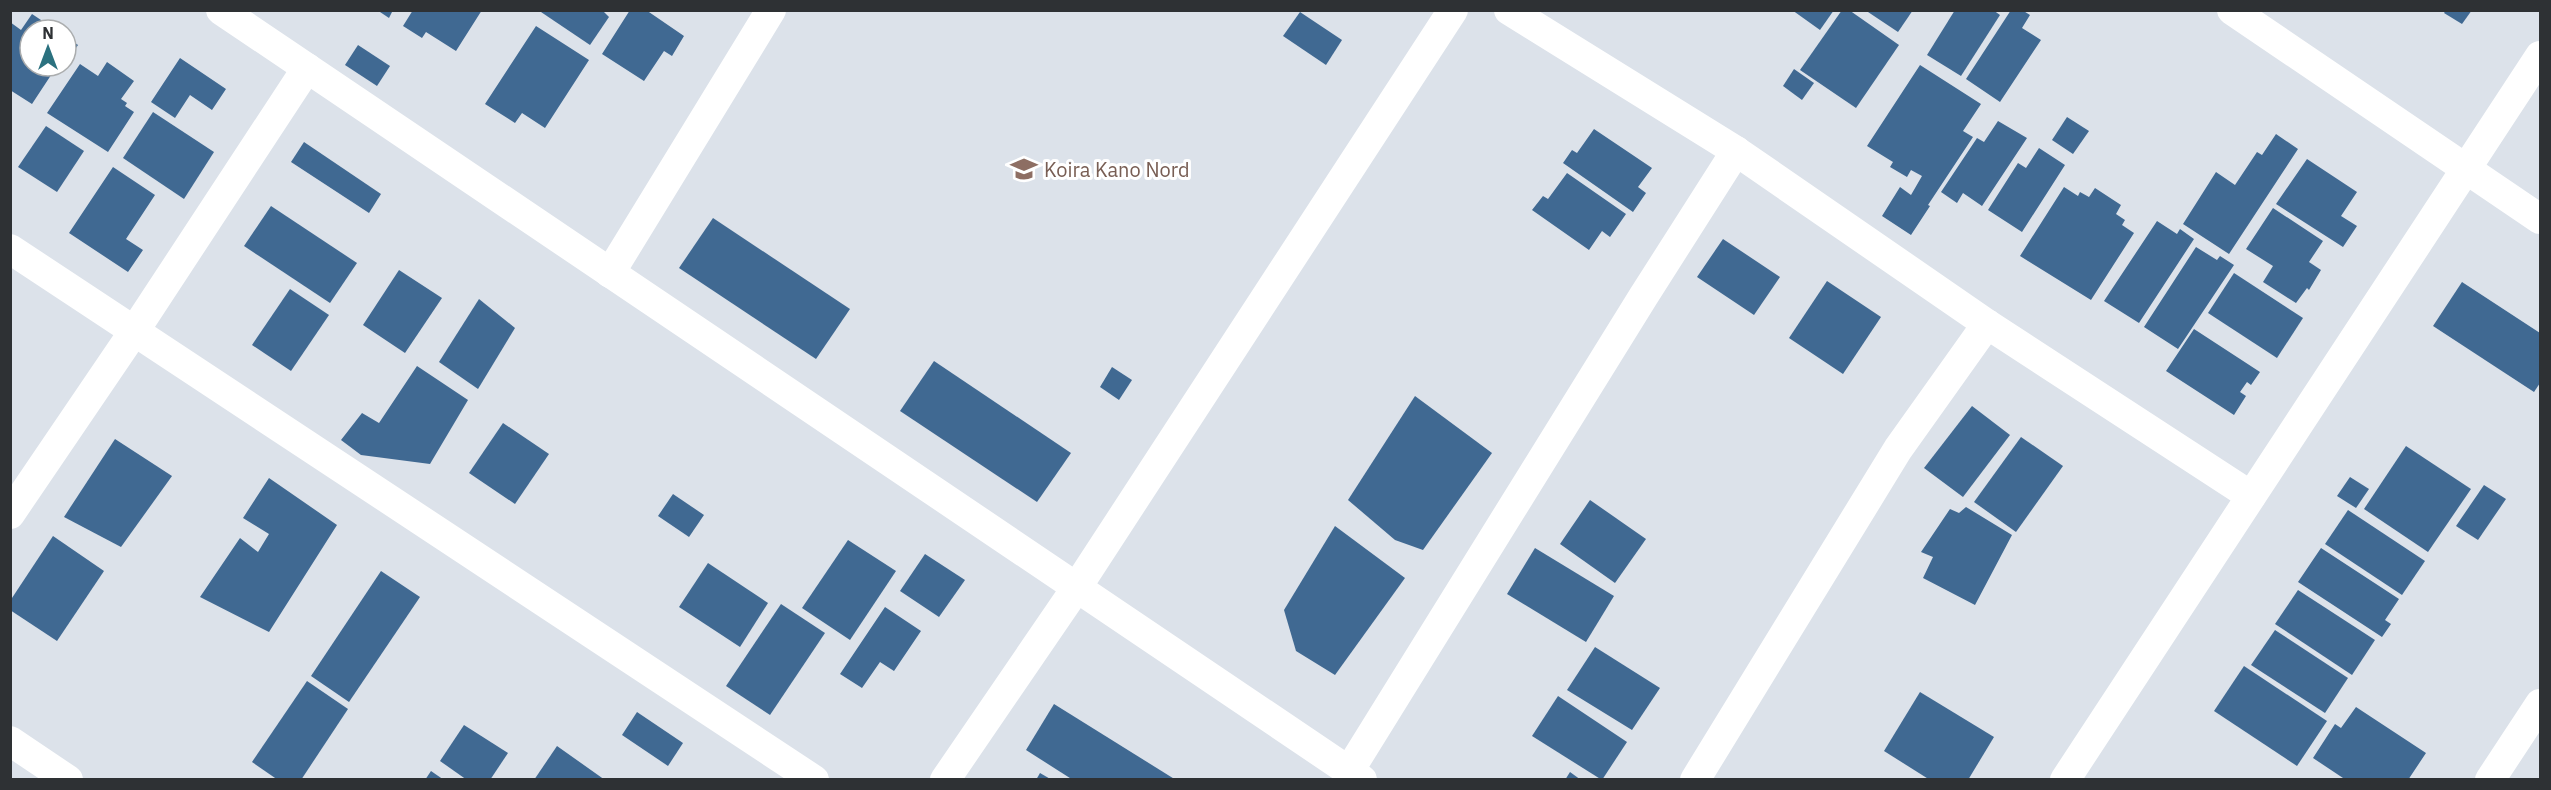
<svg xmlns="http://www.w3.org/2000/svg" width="2551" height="790" font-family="'IBM Plex Sans',sans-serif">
<rect width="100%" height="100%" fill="#dce2ea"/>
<!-- building -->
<g fill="#406992">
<polygon points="377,10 393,10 389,18"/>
<polygon points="413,10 482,10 456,51 426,32 422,38 403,26"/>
<polygon points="538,10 602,10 609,17 590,45"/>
<polygon points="630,10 646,10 684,36 672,56 664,51 644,81 602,54"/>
<polygon points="1792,10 1834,10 1820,30"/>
<polygon points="1842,10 1849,10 1899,45 1856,108 1800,70"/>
<polygon points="1865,10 1913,10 1898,32"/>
<polygon points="1955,10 1993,10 2000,15 1961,76 1927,55"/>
<polygon points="2011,10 2022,10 2030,15 2022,28 2041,40 2000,102 1966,79"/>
<polygon points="2446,10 2472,10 2462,24 2444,13"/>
<polygon points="1300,12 1342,40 1326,65 1283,36"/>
<polygon points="32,14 56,30 30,30 30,66 57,66 32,104 10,90 10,22 21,30"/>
<polygon points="536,26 589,60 545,128 522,113 515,123 485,104"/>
<polygon points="66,37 78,45 66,63"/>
<polygon points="358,45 390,66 377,86 345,65"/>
<polygon points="180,58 226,89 212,110 190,95 175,118 151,102"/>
<polygon points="107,62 134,81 121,99 127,103 125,106 134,112 108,152 47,113 80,64 98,76"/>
<polygon points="1920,65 1981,104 1963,131 1973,137 1928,205 1930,206 1911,235 1882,216 1900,187 1911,195 1922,176 1911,170 1907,177 1890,167 1893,162 1867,146"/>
<polygon points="1794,69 1814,83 1802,100 1783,86"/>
<polygon points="153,112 214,152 184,199 123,158"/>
<polygon points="2067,117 2089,131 2073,154 2052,140"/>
<polygon points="1998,121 2027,138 1982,206 1963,193 1957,203 1941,192 1977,138 1984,142"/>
<polygon points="46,126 84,151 57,192 18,167"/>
<polygon points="1594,129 1652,168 1638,187 1646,193 1633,212 1563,163 1572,150 1577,153"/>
<polygon points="2276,134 2298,149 2229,254 2183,224 2216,172 2235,185 2257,152 2262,155"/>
<polygon points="304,142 381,194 369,213 291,162"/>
<polygon points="2039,148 2065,165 2022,232 1988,210 2018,163 2026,168"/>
<polygon points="2307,159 2357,192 2341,216 2357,226 2343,247 2276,204"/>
<polygon points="113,167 155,195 126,239 143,250 128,272 69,233"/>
<polygon points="1567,173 1626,214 1610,237 1602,231 1589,250 1532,210 1543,196 1548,199"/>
<polygon points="2064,187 2078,196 2080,192 2089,197 2095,188 2121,205 2116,214 2125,220 2122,225 2134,233 2091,300 2020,256"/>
<polygon points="271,206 357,263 330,303 244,246"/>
<polygon points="2273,208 2323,241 2309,262 2321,270 2309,290 2307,288 2296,303 2263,282 2273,266 2246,249"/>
<polygon points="713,218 850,309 816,359 679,268"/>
<polygon points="2157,221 2177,234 2180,229 2194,239 2139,323 2104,301"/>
<polygon points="1723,239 1780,277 1754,315 1697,277"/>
<polygon points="2196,247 2217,260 2220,256 2234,265 2178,349 2144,327"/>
<polygon points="399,270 442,298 405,353 363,325"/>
<polygon points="2234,273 2303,318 2277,358 2208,313"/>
<polygon points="1827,281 1881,317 1843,374 1789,338"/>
<polygon points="2462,282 2540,333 2540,383 2534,392 2433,326"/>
<polygon points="290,289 329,315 291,371 252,345"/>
<polygon points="479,299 515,328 478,389 439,362"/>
<polygon points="2194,329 2260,372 2251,385 2247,382 2240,392 2246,396 2234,415 2166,371"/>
<polygon points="934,361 1071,453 1037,502 900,411"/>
<polygon points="417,366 468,400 430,464 361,455 341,440 362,413 379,423"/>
<polygon points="1112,367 1132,380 1119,400 1100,387"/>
<polygon points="1415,396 1492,453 1423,550 1395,540 1348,500"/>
<polygon points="1972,406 2010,435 1963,497 1924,468"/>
<polygon points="503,423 549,454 515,504 469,473"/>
<polygon points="2021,437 2063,466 2016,532 1974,502"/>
<polygon points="115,439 172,476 121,547 64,517"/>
<polygon points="2406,446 2471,489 2428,552 2364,509"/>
<polygon points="2350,477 2369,489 2356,508 2337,496"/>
<polygon points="269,478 337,525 269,632 200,597 240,538 258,552 269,534 243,518"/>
<polygon points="2484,485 2506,499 2478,540 2456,526"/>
<polygon points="673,494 704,515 689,537 658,516"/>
<polygon points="1590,500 1646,539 1615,583 1560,544"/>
<polygon points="1966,507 2012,535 1975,605 1923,578 1933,557 1921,552 1950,509 1959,513"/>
<polygon points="2348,510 2425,561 2402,595 2325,544"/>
<polygon points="1335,526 1405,578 1335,675 1296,651 1284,610"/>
<polygon points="53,536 104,571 57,641 10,610 10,601"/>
<polygon points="848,540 896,571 850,640 802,608"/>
<polygon points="1535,548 1614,596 1586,642 1507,594"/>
<polygon points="2321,548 2399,599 2385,620 2391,624 2382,637 2298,582"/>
<polygon points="925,554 965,580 939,617 900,591"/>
<polygon points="708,563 768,603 740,647 679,607"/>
<polygon points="381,571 420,597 349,702 311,676"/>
<polygon points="2298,590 2375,640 2352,675 2275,624"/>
<polygon points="781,604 825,633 770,715 726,686"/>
<polygon points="885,607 921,631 894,671 880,662 862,688 840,674"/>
<polygon points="2275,630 2348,678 2325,713 2251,665"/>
<polygon points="1595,647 1660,688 1632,730 1567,690"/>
<polygon points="2244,666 2327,721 2297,766 2214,711"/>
<polygon points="307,681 348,709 301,780 278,780 252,762"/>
<polygon points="1920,692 1994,737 1968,780 1930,780 1884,751"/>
<polygon points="1558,696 1627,742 1602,780 1532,736"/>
<polygon points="1054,704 1176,780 1073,780 1026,750"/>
<polygon points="2356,707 2426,753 2408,780 2346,780 2313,758 2335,724 2341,728"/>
<polygon points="637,712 683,743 668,766 622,735"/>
<polygon points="464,725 508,753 490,780 467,780 440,761"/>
<polygon points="557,746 605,780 534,780"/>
<polygon points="431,771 444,780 425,780"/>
<polygon points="1570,772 1581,780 1565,780"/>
<polygon points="1040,773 1052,780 1036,780"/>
</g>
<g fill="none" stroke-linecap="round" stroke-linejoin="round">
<!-- minor -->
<g stroke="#fff" stroke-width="30">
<polyline points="221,10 1362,780"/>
<polyline points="1509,10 1736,151 1987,324 2251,496"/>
<polyline points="2232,10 2540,219"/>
<polyline points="10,249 814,780"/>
<polyline points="610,273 771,10"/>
<polyline points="10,514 135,330 307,68"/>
<polyline points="10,741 68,780"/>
<polyline points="1349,771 1643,297 1736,151"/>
<polyline points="945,780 1077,587 1453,10"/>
<polyline points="1695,780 1898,449 1987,324"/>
<polyline points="2065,780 2540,56"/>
<polyline points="2490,780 2540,704"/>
</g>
</g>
<!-- icons -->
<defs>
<symbol id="school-bare" viewBox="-9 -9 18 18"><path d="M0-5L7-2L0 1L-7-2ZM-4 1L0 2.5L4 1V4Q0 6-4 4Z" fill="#8d6e63" stroke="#fff" stroke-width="2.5" paint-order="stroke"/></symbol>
</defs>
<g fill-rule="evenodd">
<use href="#school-bare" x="1005" y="150" width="38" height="38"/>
</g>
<g text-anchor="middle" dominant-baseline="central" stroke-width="6" stroke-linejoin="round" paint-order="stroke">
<!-- education labels -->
<g font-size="20" fill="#785e54" stroke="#fff" text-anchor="start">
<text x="1044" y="169">Koira Kano Nord</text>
</g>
</g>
<!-- border -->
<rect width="2551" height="790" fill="none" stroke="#2e3134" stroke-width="24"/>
<!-- north arrow -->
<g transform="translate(48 48)"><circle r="28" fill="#ffffff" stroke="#abadae" stroke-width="1.5"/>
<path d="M0-4.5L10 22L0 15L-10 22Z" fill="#2b717f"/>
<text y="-9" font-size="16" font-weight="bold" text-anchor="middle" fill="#2e3134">N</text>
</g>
</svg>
